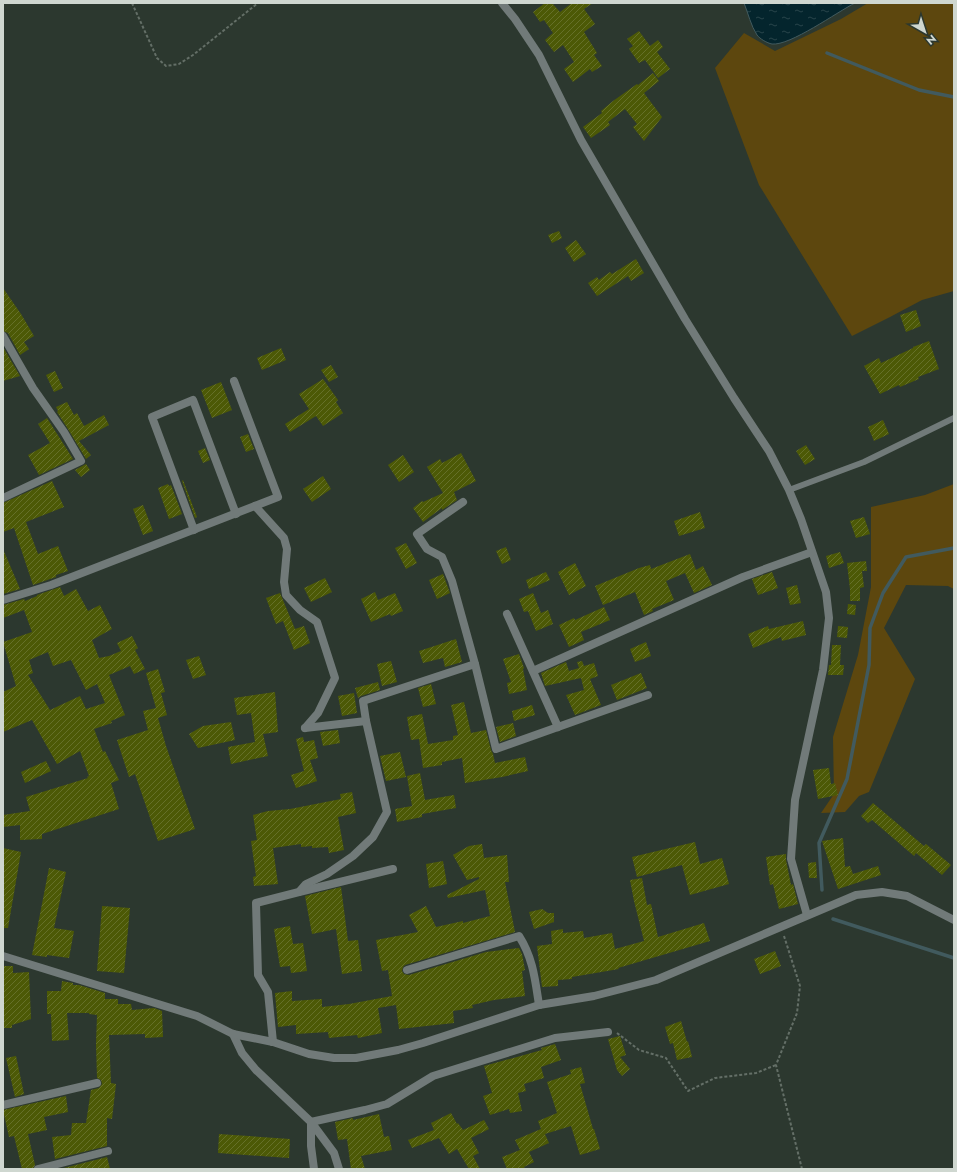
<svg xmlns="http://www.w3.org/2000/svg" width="957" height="1172" font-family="Jost,sans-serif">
<defs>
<pattern id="water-ripples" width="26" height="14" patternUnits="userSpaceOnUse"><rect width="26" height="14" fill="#04252d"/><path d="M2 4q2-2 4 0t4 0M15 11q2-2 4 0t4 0" fill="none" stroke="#28444a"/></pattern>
<pattern id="building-hatch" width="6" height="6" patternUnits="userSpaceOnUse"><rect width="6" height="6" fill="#4c5906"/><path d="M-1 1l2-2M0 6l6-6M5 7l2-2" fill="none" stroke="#657029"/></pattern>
</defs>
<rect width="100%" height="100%" fill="#2c382f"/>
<!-- green -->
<g fill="#5d470e">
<polygon points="868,3 954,3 954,291 922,300 890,317 852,336 759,185 715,68 744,33 775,51 841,19"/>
<polygon points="954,484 954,589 948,586 906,585 884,628 915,679 869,792 859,796 845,812 821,813 834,794 833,737 858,655 871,587 871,507 925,495"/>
</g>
<!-- water -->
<path fill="url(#water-ripples)" stroke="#415a5e" d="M744,3H855C837,12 790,46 772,44C767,43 760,39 757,35C751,26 748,13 744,3Z"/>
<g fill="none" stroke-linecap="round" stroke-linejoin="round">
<!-- stream -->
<g stroke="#415a5e" stroke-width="3.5">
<polyline points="827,53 919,90 954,97"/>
<polyline points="822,890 819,843 847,779 869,665 870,628 883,593 906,557 954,548"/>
<polyline points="833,919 954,958"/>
</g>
</g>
<!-- building -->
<g fill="url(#building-hatch)" fill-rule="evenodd">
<polygon points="545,3 552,3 560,12 572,3 593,3 584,9 595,24 584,32 597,53 594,55 602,66 592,72 590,69 573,82 564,69 574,62 563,45 554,52 545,40 553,33 544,20 540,22 533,12"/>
<polygon points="639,31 650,46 658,40 663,47 657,52 670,69 658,78 645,60 639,63 629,49 633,46 627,39"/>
<polygon points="653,73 659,81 644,93 662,117 644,141 633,127 637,124 625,109 608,122 610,125 591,138 583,127 602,113 601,111 613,101 637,84 638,85"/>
<polygon points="559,231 562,238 552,243 548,235"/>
<polygon points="576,240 586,254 574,262 565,248"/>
<polygon points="636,259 644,273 631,281 628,276 597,296 588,283 597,277 599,280 610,272 612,274"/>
<polygon points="3,288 21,314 34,336 24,342 29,349 20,355 8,333 3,331"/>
<polygon points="916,310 921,326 906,332 900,315"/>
<polygon points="929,341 939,369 918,377 919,379 900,387 899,385 880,394 864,366 879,358 881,363 913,348 913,347"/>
<polygon points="3,347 20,376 3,381"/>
<polygon points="281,348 286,360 262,370 257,358"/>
<polygon points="331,365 338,377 329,382 321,370"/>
<polygon points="55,371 63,388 54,392 46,375"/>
<polygon points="323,379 338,400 336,402 343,413 323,426 316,416 290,432 285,424 309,409 299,394"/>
<polygon points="221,382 232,410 212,418 201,390"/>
<polygon points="67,402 74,415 77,413 84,426 104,415 109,425 79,441 91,455 86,459 68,429 57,412 58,411 56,407"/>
<polygon points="47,418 73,459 39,475 28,455 50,443 38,424"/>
<polygon points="883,420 889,434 874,441 868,427"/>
<polygon points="248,434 254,449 246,452 240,437"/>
<polygon points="806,445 815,459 805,465 796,451"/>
<polygon points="205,448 210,460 203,463 198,451"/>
<polygon points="461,453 476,481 454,492 457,500 442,510 442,508 423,522 413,508 422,501 423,502 443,493 427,467 440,459 442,463"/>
<polygon points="403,455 414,472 399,482 388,465"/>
<polygon points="86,464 90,470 81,477 75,470"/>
<polygon points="323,476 331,489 312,502 303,489"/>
<polygon points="183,480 197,517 195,518 182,481"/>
<polygon points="52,481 64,507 26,522 38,554 58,546 68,571 56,575 56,577 33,585 14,528 3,532 3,503"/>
<polygon points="168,484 169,486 171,485 182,514 169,519 158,488"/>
<polygon points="143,505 153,531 143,535 133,509"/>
<polygon points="700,512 705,528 679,536 674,521"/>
<polygon points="864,517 870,534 856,538 850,521"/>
<polygon points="406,543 417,563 406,569 395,548"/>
<polygon points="506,547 511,560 502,564 496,551"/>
<polygon points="3,549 20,589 3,594"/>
<polygon points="840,552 844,563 829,568 826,556"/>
<polygon points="690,554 696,570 703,566 712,585 694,593 685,573 666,581 674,600 652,609 653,611 644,615 635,592 603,605 595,586 639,568 650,565 651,569"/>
<polygon points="866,561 867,571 862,571 864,587 860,588 860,601 850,601 850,589 847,563"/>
<polygon points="575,563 586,586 569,595 558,572"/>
<polygon points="546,572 550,580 529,589 526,580"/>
<polygon points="772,572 778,588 758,595 752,579"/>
<polygon points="443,574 450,593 437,599 429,580"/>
<polygon points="325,578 332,592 311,602 304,588"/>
<polygon points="797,585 801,603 790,605 786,588"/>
<path d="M60,587L64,596L76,589L88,611L100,605L112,629L92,640L99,658L109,656L121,651L117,643L132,636L138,648L135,650L145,669L134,674L130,666L109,675L125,715L111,721L112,723L94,729L103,752L105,751L119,780L111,783L119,809L42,834V839L20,840V825L3,827V815L30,811L26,797L88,778L87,777L89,776L80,751L57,764L32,720L3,732V692L16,686L3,642L32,632L24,610L3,618V605L24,599L25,601L37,596V595ZM48,652L53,666L71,660L86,690L97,684L105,703L86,709L80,696L50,710L28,675L33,673L29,660Z"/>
<polygon points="375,592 378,600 395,593 403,611 391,616 390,614 371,622 361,599"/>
<polygon points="280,593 295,629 304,626 310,643 294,650 283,621 276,624 266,598"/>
<polygon points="533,593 541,613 548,610 553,624 536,631 528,611 524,612 519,599"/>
<polygon points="848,604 856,605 855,615 847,614"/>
<polygon points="604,607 610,620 581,632 584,640 569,647 559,625 574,618 575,620"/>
<polygon points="803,621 806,635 782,641 781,637 753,648 748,634 768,626 769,629"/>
<polygon points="838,626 848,627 847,638 837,637"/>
<polygon points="456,639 462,662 445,667 443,658 423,663 419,651"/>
<polygon points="646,642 651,656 635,662 630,649"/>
<polygon points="832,645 841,645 840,665 844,665 843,675 828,675 829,665 831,665"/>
<polygon points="519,654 524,668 523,669 527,690 509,694 507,683 511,682 503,659"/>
<polygon points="199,656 206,675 193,679 186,660"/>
<polygon points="391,661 397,682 382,686 377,664"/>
<polygon points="582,661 584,666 594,663 598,676 590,679 601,705 575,715 566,695 584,690 581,678 545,686 541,673 566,662 569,671 579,668 577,662"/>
<polygon points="158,669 165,692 161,693 167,715 158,718 166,746 195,829 158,841 135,774 129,777 117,740 148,730 143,711 156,708 146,673"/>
<polygon points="641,673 647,688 617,700 611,685"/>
<polygon points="378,682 380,690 361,696 358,698 355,688"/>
<polygon points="431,684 436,704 423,707 418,688"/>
<polygon points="275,692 278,732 263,734 268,756 231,764 228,747 255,742 251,713 237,715 234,698"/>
<polygon points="354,693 357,713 342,716 338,696"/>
<polygon points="464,702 471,733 486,730 491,750 493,754 495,763 525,757 528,771 502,777 465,783 462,758 442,762 442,765 423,768 419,739 411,740 407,717 422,714 428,744 453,740 453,736 458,735 451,705"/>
<polygon points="532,705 535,715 514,721 512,711"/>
<polygon points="231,722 235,740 198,748 189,734 203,726"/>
<polygon points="513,723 516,736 500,742 496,727"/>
<polygon points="338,730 340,743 323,746 320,732"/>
<polygon points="303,737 304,742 314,740 318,758 310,760 317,781 296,788 291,775 304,771 296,739"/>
<polygon points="400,752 406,777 386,781 380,756"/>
<polygon points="46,761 51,771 25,783 21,772"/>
<polygon points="829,768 831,784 835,783 838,795 818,799 813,770"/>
<polygon points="420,773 425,800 454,795 456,808 422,814 422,817 397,822 395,809 412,806 407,776"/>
<polygon points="352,792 356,813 338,817 344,850 329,853 328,847 312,848 312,846 301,847 301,844 273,848 278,884 254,886 253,877 256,876 251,841 257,840 253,815 268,811 290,809 341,799 340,794"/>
<polygon points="873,803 924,846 926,844 951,865 942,875 916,853 914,856 872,820 868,823 861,816"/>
<polygon points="843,838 845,867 850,866 853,874 878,866 881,875 838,889 822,841"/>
<polygon points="695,842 700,864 722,858 729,884 690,895 682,865 637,877 632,857"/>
<polygon points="482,844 484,858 507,855 509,882 505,882 515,932 405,965 403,967 402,971 404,974 409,975 486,952 519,948 522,954 525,970 522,971 525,996 494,1000 472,1005 473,1008 453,1011 454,1023 399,1029 396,1005 378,1008 382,1033 358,1038 357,1035 329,1038 328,1032 296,1034 296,1025 278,1027 275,993 292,991 292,1001 322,999 322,1007 349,1004 392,996 388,970 382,971 376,940 418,932 409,915 426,906 436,927 463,921 463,923 490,916 485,890 448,898 447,895 479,879 479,877 467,880 453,855 469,846"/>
<polygon points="3,848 21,852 8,928 3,928"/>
<polygon points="786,854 786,860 791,885 793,884 798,904 779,909 773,884 770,885 766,857"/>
<polygon points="443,861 447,884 429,888 426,864"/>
<polygon points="816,862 817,878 809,878 808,863"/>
<polygon points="49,868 66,872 54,928 74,931 69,958 47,955 47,957 32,955"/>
<polygon points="642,878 647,905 651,904 658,937 704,923 710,941 618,968 619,969 572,977 572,979 558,980 558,986 542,987 537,946 552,944 551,931 563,929 563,933 583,931 584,938 612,933 615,949 644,941 634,901 630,880"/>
<polygon points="341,887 348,941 358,940 362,971 342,974 336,929 312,934 305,896"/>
<polygon points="102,906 130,908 124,973 97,971"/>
<polygon points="542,909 548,913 554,913 554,922 534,929 529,912"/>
<polygon points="290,926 293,944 303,943 307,971 291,973 290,966 280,967 274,929"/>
<polygon points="775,951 781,966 760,974 754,959"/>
<polygon points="3,966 13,966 13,973 29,972 31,1019 12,1025 12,1028 3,1028"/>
<polygon points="62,981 67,982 73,983 73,985 79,985 105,993 105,999 118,999 118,1004 131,1004 132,1010 154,1008 162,1011 163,1037 145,1038 145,1034 109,1035 111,1083 116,1084 112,1119 107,1118 107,1146 55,1159 52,1137 71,1135 72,1123 86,1123 91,1090 99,1088 102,1084 101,1080 97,1078 96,1044 97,1015 89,1014 89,1013 67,1013 69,1040 52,1041 51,1014 47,1014 47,991 61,991"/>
<polygon points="681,1021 687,1042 688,1041 692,1057 677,1060 673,1043 670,1044 665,1027"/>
<polygon points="620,1036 626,1055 620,1057 630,1069 622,1076 617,1070 608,1039"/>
<polygon points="555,1044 561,1060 541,1067 544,1078 524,1084 526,1091 518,1093 522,1111 510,1113 509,1109 490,1115 483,1096 492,1093 484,1066 542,1050 541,1048"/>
<polygon points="16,1056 24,1094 15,1097 6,1058"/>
<polygon points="581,1067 585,1083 580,1084 593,1129 594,1129 600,1149 580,1155 571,1126 545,1134 549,1143 529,1152 534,1162 524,1167 525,1169 507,1169 502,1157 520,1150 515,1140 541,1129 538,1121 557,1113 547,1082 571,1074 570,1070"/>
<polygon points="66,1096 68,1112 44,1117 47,1130 28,1134 35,1165 33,1169 22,1169 14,1136 9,1137 3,1110"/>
<polygon points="451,1113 457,1124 458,1123 463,1130 484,1120 489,1129 471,1138 479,1153 473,1156 480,1169 469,1169 457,1149 449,1154 439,1138 412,1148 408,1140 434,1130 431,1123"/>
<polygon points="379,1114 384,1137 389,1136 392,1150 361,1156 365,1169 351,1169 347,1139 338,1140 335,1122 353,1118 353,1120"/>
<polygon points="219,1134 290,1139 289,1158 218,1153"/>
<polygon points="107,1157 110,1169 60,1169"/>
</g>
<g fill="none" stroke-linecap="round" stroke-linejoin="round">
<!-- path -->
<g stroke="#646f67" stroke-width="2" stroke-dasharray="3 2" stroke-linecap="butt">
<polyline points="132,3 157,58 166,66 179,64 193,55 258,3"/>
<polyline points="784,936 800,986 797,1013 776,1065 802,1169"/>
<polyline points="617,1033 639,1050 666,1058 688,1091 715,1078 756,1073 776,1065"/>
</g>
<!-- service -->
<polyline stroke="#717a79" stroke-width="6" points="789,490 864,462 954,418"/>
<!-- minor -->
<g stroke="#717a79" stroke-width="8">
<polyline points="502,3 515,19 539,55 581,140 685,319 734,398 769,451 789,490 801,519 826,592 829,618 823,670 795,800 791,859 807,915"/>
<polyline points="3,336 33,388 64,432 81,461 3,498"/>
<polyline points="463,502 417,534 427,549 442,557 452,581 475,664 496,749 648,695"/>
<polyline points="255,506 284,538 287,549 284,582 286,595 300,610 317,622 335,678 318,713 305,728"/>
<polyline points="194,530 152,417 193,400 236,514"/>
<polyline points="3,600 51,585 278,497 234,381"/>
<polyline points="507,614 558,727"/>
<polyline points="533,671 743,577 812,552"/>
<polyline points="366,721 363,701 475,664"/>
<polyline points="299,892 393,869"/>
<path d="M407,970L519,936C533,958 535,979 539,1005"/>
<polyline points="233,1034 242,1053 256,1070 311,1122 334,1153 339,1169"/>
<polyline points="273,1042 268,992 258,975 256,903 299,892 306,884 327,874 353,856 373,837 387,812 366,721 305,728"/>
<polyline points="3,1105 97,1083"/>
<polyline points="38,1169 108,1151"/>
<polyline points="314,1169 311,1146 311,1122 365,1110 387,1104 433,1076 555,1038 608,1032"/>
</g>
<!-- tertiary -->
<polyline stroke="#717a79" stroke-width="8" points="3,956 197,1016 233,1034 273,1042 309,1054 334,1058 356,1058 398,1050 423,1043 539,1005 594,996 656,980 856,895 882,892 907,896 954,920"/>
</g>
<!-- border -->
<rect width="957" height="1172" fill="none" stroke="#cfd7d0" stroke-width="8"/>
<!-- north arrow -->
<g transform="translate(925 32) rotate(141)" stroke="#2c382f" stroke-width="3" paint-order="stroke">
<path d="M0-3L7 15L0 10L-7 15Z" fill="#cfd7d0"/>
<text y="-6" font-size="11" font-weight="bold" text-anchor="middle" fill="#cfd7d0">N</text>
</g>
</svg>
